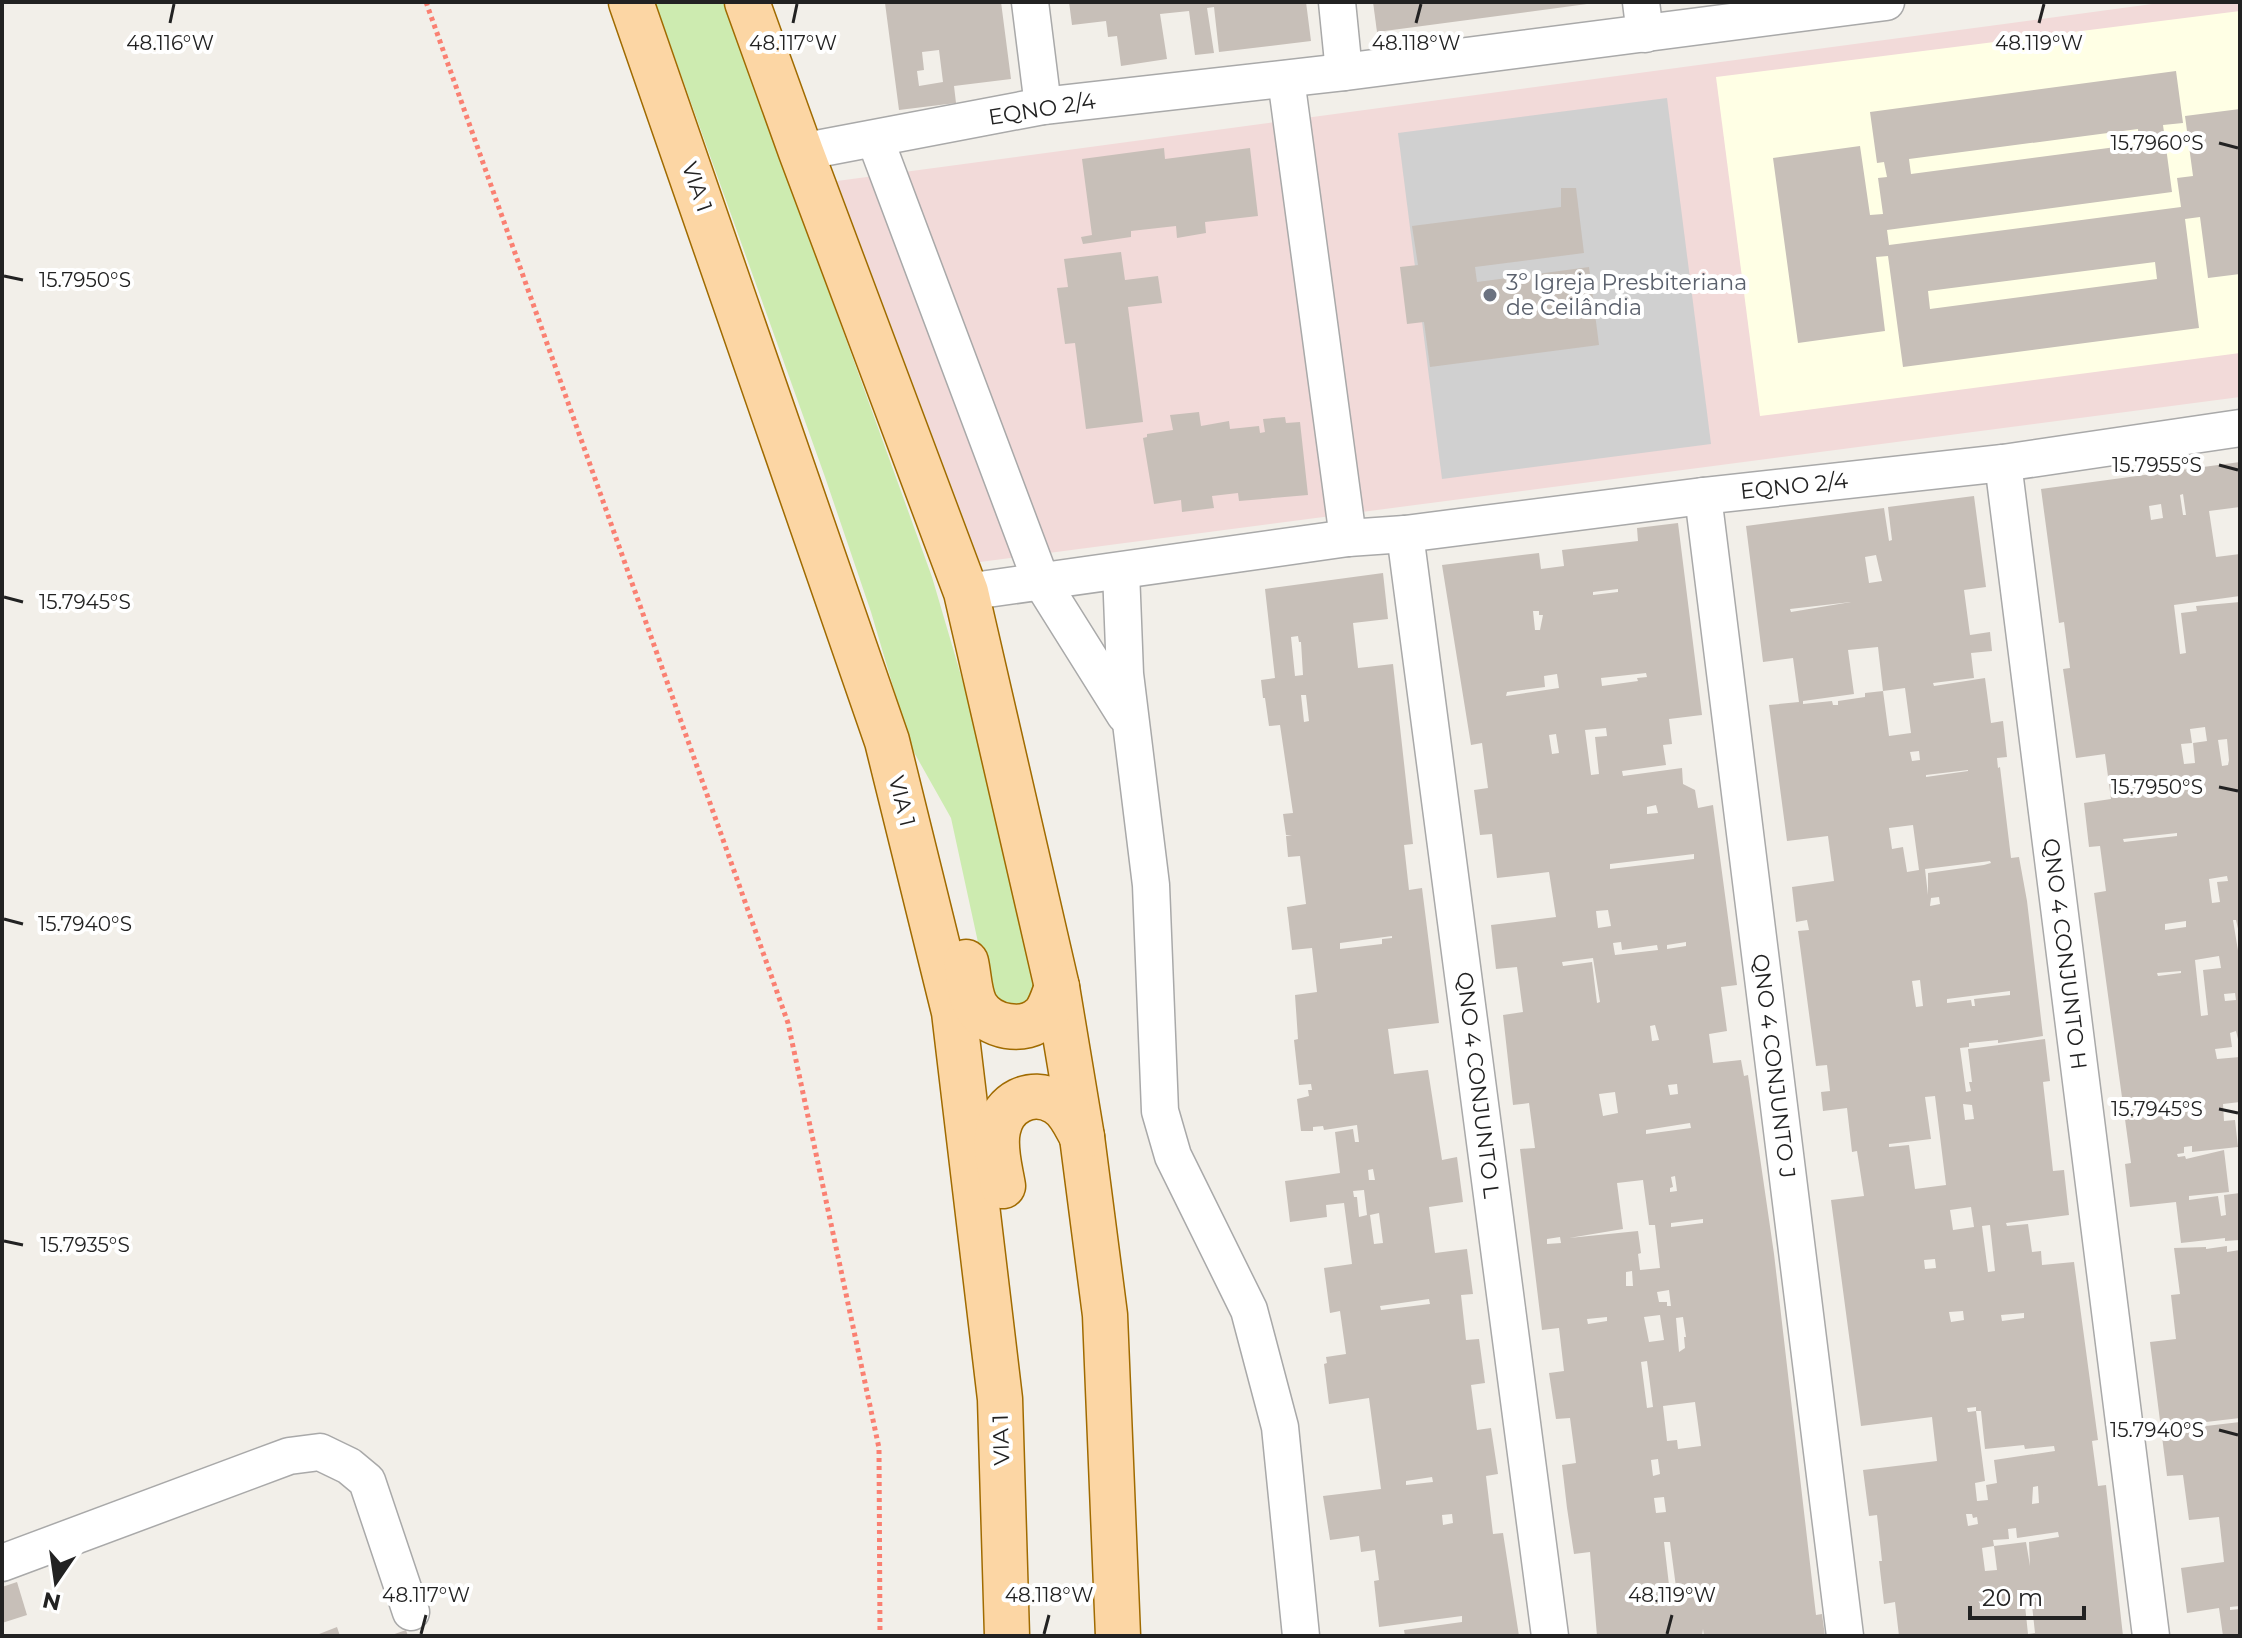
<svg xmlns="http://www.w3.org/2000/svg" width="2242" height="1638" font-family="Montserrat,sans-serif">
<rect width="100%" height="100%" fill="#f2efe9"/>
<!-- commercial -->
<polygon fill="#f2dad9" points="2167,2 2240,2 2240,397 980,562 837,181"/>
<!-- education -->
<polygon fill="#ffffe5" points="2240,11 2240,353 1760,416 1716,77"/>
<!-- religious -->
<polygon fill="#d0d0d0" points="1667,98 1711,444 1442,479 1398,133"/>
<!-- grass -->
<polygon fill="#cdebb0" points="655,2 724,2 932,577 974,720 1034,980 1031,1001 1012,1009 989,993 951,818 911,747 871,612 825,477"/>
<!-- building -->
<g fill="#c7bfb8" fill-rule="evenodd">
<path d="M896,2H1001L1011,79L954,86L956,103L899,110L885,3ZM939,50L943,82L919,86L917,71L924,70L922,52Z"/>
<polygon points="1069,2 1306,2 1311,41 1219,52 1214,7 1207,8 1214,53 1195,55 1189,11 1160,14 1167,59 1121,66 1117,36 1108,37 1106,21 1072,25"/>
<polygon points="1373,2 1587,2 1587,4 1377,32"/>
<path d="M2176,71L2183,123L2163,125L2172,192L1887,230L1889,245L2181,207L2177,178L2193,176L2185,116L2240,109V274L2208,278L2200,217L2185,219L2199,328L1903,367L1888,256L1876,257L1885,331L1798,343L1773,158L1860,146L1870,215L1883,214L1878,178L1887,177L1884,162L1877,163L1870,112ZM2138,129L2139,144L1911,174L1909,159ZM2155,262L2157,279L1930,309L1928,291Z"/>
<polygon points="1164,148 1165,159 1250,148 1258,216 1205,222 1206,233 1177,238 1176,226 1131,231 1131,237 1083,244 1081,237 1092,235 1082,159"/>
<polygon points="1561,188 1576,188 1584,253 1475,267 1477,282 1589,267 1599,345 1430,367 1424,322 1407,324 1400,267 1418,265 1412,226 1561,207"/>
<polygon points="1121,252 1125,280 1158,276 1162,303 1128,307 1143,422 1086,429 1075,343 1065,344 1057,288 1068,287 1064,259"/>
<polygon points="1199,412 1201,426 1229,421 1230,429 1259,426 1260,433 1265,432 1263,419 1285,417 1286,423 1300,422 1308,495 1239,501 1238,493 1212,496 1214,508 1182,512 1181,500 1154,504 1143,438 1147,437 1147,434 1173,430 1170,415"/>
<path d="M2240,462V507L2209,511L2216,557L2240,554V596L2174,605L2180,654L2186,653L2181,613L2197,611L2196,606L2240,602V937L2236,920H2233L2240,963V1047L2236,1031L2230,1033L2232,1047L2215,1049L2217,1059L2240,1057V1102L2223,1104L2224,1121L2235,1120L2238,1147L2192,1152V1146L2184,1147V1153L2177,1154L2178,1157L2185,1156L2186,1159L2224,1150L2229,1192L2189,1196V1200L2218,1196L2221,1216L2226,1215L2224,1195L2240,1193V1240L2225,1241V1238L2181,1243L2176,1202L2130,1207L2125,1164L2131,1163L2094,893L2106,891L2100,846L2089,847L2084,803L2111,799L2105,754L2076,758L2063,669L2070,668L2064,622L2059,623L2041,489ZM2183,494L2186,515H2183L2180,495ZM2161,504L2163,518L2151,520L2149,506ZM2205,727L2207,741L2193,743L2195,763L2184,764L2181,744L2192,743L2190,729ZM2227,739L2229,760L2228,765L2222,766L2218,740ZM2177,833V836L2124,842L2123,839ZM2227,876L2228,881L2217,882L2220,902L2212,903L2209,879ZM2186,921V927L2165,930V924ZM2219,956L2221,968L2203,970L2208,1015L2201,1016L2195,960ZM2181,971V973L2158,976L2157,973ZM2235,993L2236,1000L2225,1001L2224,994Z"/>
<path d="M1974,496L1986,587L1964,590L1970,635L1990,632L1992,651L1971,653L1974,678L1933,683L1934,686L1985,678L1991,723L2003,721L2007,757L1997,758L1998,768L2000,767L2011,858L2019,857L2027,901L2043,1036L1998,1043V1040L1969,1043V1047L1960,1048L1966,1092L1971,1091L1969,1082H1972L1968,1049L2045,1039L2050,1081L2043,1082L2053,1171L2064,1170L2069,1215L2006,1223L2007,1226L2028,1224L2032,1252L2041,1251L2042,1265L2074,1262L2098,1440L2092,1441L2098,1486L2106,1485L2123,1636H1899L1895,1602L1884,1604L1879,1561H1882L1877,1515L1869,1516L1863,1470L1937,1461L1932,1417L1861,1426L1831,1200L1864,1196L1857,1151L1852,1152L1847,1108L1823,1111L1821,1092L1830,1091L1827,1065L1816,1066L1798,931L1809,930L1807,920L1796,922L1792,887L1834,881L1828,836L1787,841L1769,705L1799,702L1793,658L1763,662L1746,526L1884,508L1889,541L1892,540L1888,507ZM1876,555L1882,581L1869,583L1865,557ZM1851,602L1791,612L1790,609ZM1878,647L1883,691L1905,688L1911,733L1889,736L1883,691L1865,693V697L1838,701V705H1833L1832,701L1803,704V701L1854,694L1848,650ZM1919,751L1920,760L1912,761L1910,752ZM1968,770V771L1926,777V775ZM1913,825L1919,870L1907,872L1903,847L1892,849L1889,828ZM1990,861L1991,863L1984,865L1928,873V895L1925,869ZM1939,897L1940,904L1930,906L1931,898ZM1920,980L1923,1006L1916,1007L1912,981ZM2010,991V995L1974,999L1975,1006H1972L1971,1000L1947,1003V999ZM1935,1096L1946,1185L1915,1189L1909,1145L1889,1147V1144L1931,1139L1925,1097ZM1963,1104L1972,1105L1974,1119L1965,1120ZM1971,1207L1974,1227L1953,1230L1950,1210ZM1990,1225L1995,1271L1988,1272L1982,1226ZM1935,1259L1936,1268L1925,1269L1924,1260ZM1963,1311L1964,1320L1951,1322L1949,1312ZM2024,1313V1318L2002,1321L2001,1315ZM1976,1407V1411H1981L1985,1449L2024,1445L2025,1449L2054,1446L2055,1451L1994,1460L1997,1483L1986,1485L1988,1500L1977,1501L1975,1483L1985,1481L1976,1411L1968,1412L1967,1408ZM2038,1486L2039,1503L2032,1504L2033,1487ZM1966,1514H1972L1973,1518L1977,1517L1978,1524L1968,1526ZM2016,1528L2017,1538L2058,1532L2059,1537L2029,1542L2030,1566L2026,1542L1994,1546L1993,1540L2009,1539L2008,1529ZM1994,1546L1997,1570L1985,1571L1982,1548ZM2024,1596H2031L2035,1633L2028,1634Z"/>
<path d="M1678,523L1702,715L1669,719L1672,744L1663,745L1666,765L1622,771L1623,776L1682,768L1683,784L1695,790L1698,808L1713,805L1737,985L1721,987L1727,1031L1709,1034L1713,1063L1741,1060L1744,1076L1748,1075L1774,1254L1816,1615L1822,1614L1825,1636H1704L1703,1629L1702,1636H1597L1590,1552L1574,1554L1567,1508L1562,1465L1576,1463L1570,1418L1556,1419L1549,1373L1564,1371L1559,1328L1542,1330L1520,1149L1535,1148L1529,1103L1513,1105L1503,1015L1523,1012L1517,967L1496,969L1491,925L1556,917L1549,872L1497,878L1492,834L1480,835L1474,790L1488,788L1482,743L1471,745L1442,565L1539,553L1541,569L1564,566L1562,550L1638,541L1637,528ZM1618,589V592L1593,595V592ZM1533,611H1539V615H1543L1540,630H1535ZM1646,673L1647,677L1637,678L1638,681L1602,686L1601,678ZM1557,674L1559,688L1506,696L1507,692L1545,687L1544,676ZM1606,728L1607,736L1595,737L1599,774L1591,775L1585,730ZM1556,734L1559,753L1552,754L1549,735ZM1656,805L1658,813L1647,814V807ZM1694,854V859L1610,869V864ZM1608,910L1611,926L1598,928L1596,911ZM1621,942L1622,950L1657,945L1658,950L1615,955L1613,943ZM1686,942V946L1667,949V945ZM1593,958L1600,1002L1597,1003L1592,962L1563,966L1562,962ZM1655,1025L1659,1040L1652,1041L1650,1026ZM1677,1084L1678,1094L1670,1095L1668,1085ZM1615,1092L1618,1113L1603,1116L1599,1094ZM1690,1123L1691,1128L1646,1134V1130ZM1675,1176L1677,1191L1670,1192V1188L1673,1187L1671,1177ZM1643,1180L1649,1225H1655L1660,1268L1640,1270L1638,1254L1641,1253L1638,1231L1569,1238L1623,1229L1617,1183ZM1703,1219V1223L1671,1227V1223ZM1560,1237L1561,1243L1547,1244V1239ZM1632,1271L1633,1286H1626V1272ZM1669,1290L1671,1306H1667V1302H1659L1657,1292ZM1660,1315L1664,1340L1649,1342L1644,1317ZM1607,1317V1321L1588,1324L1587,1319ZM1683,1317L1686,1337H1684L1685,1348L1679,1352L1676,1318ZM1647,1361L1653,1407L1647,1408L1641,1362ZM1695,1402L1701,1446L1678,1449L1677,1440L1667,1441L1663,1406ZM1658,1459L1660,1474L1653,1476L1651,1460ZM1664,1497L1666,1512L1656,1513L1654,1498ZM1664,1542H1670L1676,1587L1651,1590V1587L1669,1585Z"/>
<path d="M1383,573L1388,619L1353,623L1358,668L1393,664L1413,844L1404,845L1409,890L1422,888L1439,1023L1388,1029L1394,1074L1428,1070L1442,1160L1457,1157L1463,1202L1429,1207L1435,1253L1467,1249L1473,1294L1461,1295L1466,1340L1479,1339L1485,1383L1471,1385L1477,1430L1491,1428L1498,1474L1486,1476L1493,1534L1503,1533L1519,1636H1405L1404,1630L1462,1622V1616L1379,1627L1374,1581L1379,1580L1375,1550L1361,1552L1359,1536L1330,1540L1323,1496L1381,1489L1369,1398L1329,1404L1324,1364L1327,1363L1326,1357L1346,1354L1340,1311L1330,1313L1324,1268L1352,1264L1344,1203L1326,1205L1327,1217L1290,1222L1285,1181L1340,1173L1335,1132L1353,1129L1355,1142H1359L1357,1125L1324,1130L1323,1126L1313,1127V1131H1301L1297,1099L1309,1096L1308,1090H1312L1311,1084L1299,1085L1294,1040L1298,1039L1295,995L1317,992L1312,948L1292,950L1287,907L1306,904L1300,856L1288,857L1286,836L1292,835H1286L1283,814L1293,813L1280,725L1269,726L1265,698H1263L1261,680L1275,678L1265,589ZM1298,636L1299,642H1301L1303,675L1295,676L1291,637ZM1301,695H1306L1309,721L1304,722ZM1392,936V938L1382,939V944L1340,949V943ZM1373,1169L1375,1180H1369L1368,1170ZM1364,1190L1367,1215L1359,1217L1357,1197H1354L1353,1191ZM1379,1213L1383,1243L1374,1244L1370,1215ZM1429,1299L1430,1304L1381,1310L1380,1306ZM1432,1477L1433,1482L1406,1485V1481ZM1452,1514L1453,1523L1443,1525L1442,1515Z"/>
<polygon points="2227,1246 2227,1252 2240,1250 2240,1418 2206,1422 2206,1426 2240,1422 2240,1606 2230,1607 2230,1610 2240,1609 2240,1636 2223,1636 2219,1608 2187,1613 2181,1568 2224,1562 2219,1517 2189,1520 2183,1475 2167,1476 2150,1342 2176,1339 2171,1295 2180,1294 2174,1248 2206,1247 2206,1249"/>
<polygon points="17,1582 27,1615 2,1623 2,1587"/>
<polygon points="337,1627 340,1636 314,1636"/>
<polygon points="406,1630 408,1636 389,1636"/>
</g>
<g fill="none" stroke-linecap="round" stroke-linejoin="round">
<defs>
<g id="minor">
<polyline points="1030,2 1043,106"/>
<polyline points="1337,2 1344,72"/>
<polyline points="1641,2 1645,34"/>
<polyline points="1286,79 1348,538"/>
<polyline points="875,139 1041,581 1125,715"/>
<polyline points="801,152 1043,106 1344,72 1886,2"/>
<polyline points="2003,463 2151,1636"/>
<polyline points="1703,496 1845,1636"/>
<polyline points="1405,534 1550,1636"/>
<polyline points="1121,571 1125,674 1151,885 1160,1111 1173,1156 1249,1310 1280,1427 1301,1636"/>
<polyline points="966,592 1348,538 1405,534 1703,496 2003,463 2240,428"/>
<polyline points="2,1563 289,1456 320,1452 349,1466 367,1481 411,1612"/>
</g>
<g id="major">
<polyline points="631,2 887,741 954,1012 1000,1399 1007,1636"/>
<polyline points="747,2 801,152 966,592 1057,987 1082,1137 1105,1315 1118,1636"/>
<path d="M966,962C969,974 969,994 976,1006C988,1027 1025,1035 1043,1016C1050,1009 1053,997 1057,987"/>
<path d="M1003,1186C1000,1168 994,1148 998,1130C1003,1103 1031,1088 1056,1102C1069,1109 1075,1124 1082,1137"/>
</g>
</defs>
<!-- minor casing -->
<use href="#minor" stroke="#a9a9a9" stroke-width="39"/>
<!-- major casing -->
<use href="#major" stroke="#a06b00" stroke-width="47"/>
<!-- path -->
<polyline stroke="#fa8072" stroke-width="5" stroke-dasharray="4 4" stroke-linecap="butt" points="426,2 788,1023 879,1448 880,1636"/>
<!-- minor -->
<use href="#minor" stroke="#fff" stroke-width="36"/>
<!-- major -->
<use href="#major" stroke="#fcd6a4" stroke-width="44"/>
</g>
<!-- ticks -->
<path fill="none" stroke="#222" stroke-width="3" d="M170,23L174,4M793,23L797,4M1416,23L1421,4M2039,23L2044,4M2219,143L2238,148M4,276L23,280M2219,465L2238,470M4,597L23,602M2219,787L2238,791M4,919L23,924M2219,1109L2238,1113M4,1241L23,1245M2219,1430L2238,1435M421,1634L426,1615M1044,1634L1049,1615M1667,1634L1672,1615"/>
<!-- markers -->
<circle fill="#6b7280" stroke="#fff" stroke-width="3" cx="1490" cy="295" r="8"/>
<g text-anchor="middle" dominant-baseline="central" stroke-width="8" stroke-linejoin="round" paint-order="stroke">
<!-- street labels -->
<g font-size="22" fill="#222" stroke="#fff">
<text transform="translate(1042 109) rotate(-9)">EQNO 2/4</text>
<text transform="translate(697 187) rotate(71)">VIA 1</text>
<text transform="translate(1794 486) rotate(-6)">EQNO 2/4</text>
<text transform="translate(902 801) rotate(76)">VIA 1</text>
<text transform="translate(2065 954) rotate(83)">QNO 4 CONJUNTO H</text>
<text transform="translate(1774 1066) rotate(83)">QNO 4 CONJUNTO J</text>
<text transform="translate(1478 1085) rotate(83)">QNO 4 CONJUNTO L</text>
<text transform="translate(1001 1440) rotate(-92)">VIA 1</text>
</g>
<!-- worship labels -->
<g font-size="22" fill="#5b616d" stroke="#fff" text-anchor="start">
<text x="1506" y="282">3º Igreja Presbiteriana<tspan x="1506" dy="25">de Ceilândia</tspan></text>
</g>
</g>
<g font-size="20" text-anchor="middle" fill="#222" stroke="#fff" stroke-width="8" stroke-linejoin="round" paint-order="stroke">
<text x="170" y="50">48.116°W</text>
<text x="793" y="50">48.117°W</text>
<text x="1416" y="50">48.118°W</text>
<text x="2039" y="50">48.119°W</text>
<text x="2157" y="150">15.7960°S</text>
<text x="85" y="287">15.7950°S</text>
<text x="2157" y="472">15.7955°S</text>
<text x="85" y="609">15.7945°S</text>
<text x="2157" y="794">15.7950°S</text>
<text x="85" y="931">15.7940°S</text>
<text x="2157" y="1116">15.7945°S</text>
<text x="85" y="1252">15.7935°S</text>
<text x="2157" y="1437">15.7940°S</text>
<text x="426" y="1602">48.117°W</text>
<text x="1049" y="1602">48.118°W</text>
<text x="1672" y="1602">48.119°W</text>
</g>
<!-- border -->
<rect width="2242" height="1638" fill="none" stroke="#222222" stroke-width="8"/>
<!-- north arrow -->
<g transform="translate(56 1582) rotate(193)" stroke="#ffffff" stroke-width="6" paint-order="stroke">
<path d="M0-6L14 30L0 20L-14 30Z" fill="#222222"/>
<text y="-12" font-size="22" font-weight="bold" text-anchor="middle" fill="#222222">N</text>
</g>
<!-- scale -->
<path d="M1970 1606v12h114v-12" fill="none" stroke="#222222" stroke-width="4"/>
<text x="1982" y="1606" font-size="24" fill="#222222" stroke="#ffffff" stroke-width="6" paint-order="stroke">20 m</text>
</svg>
